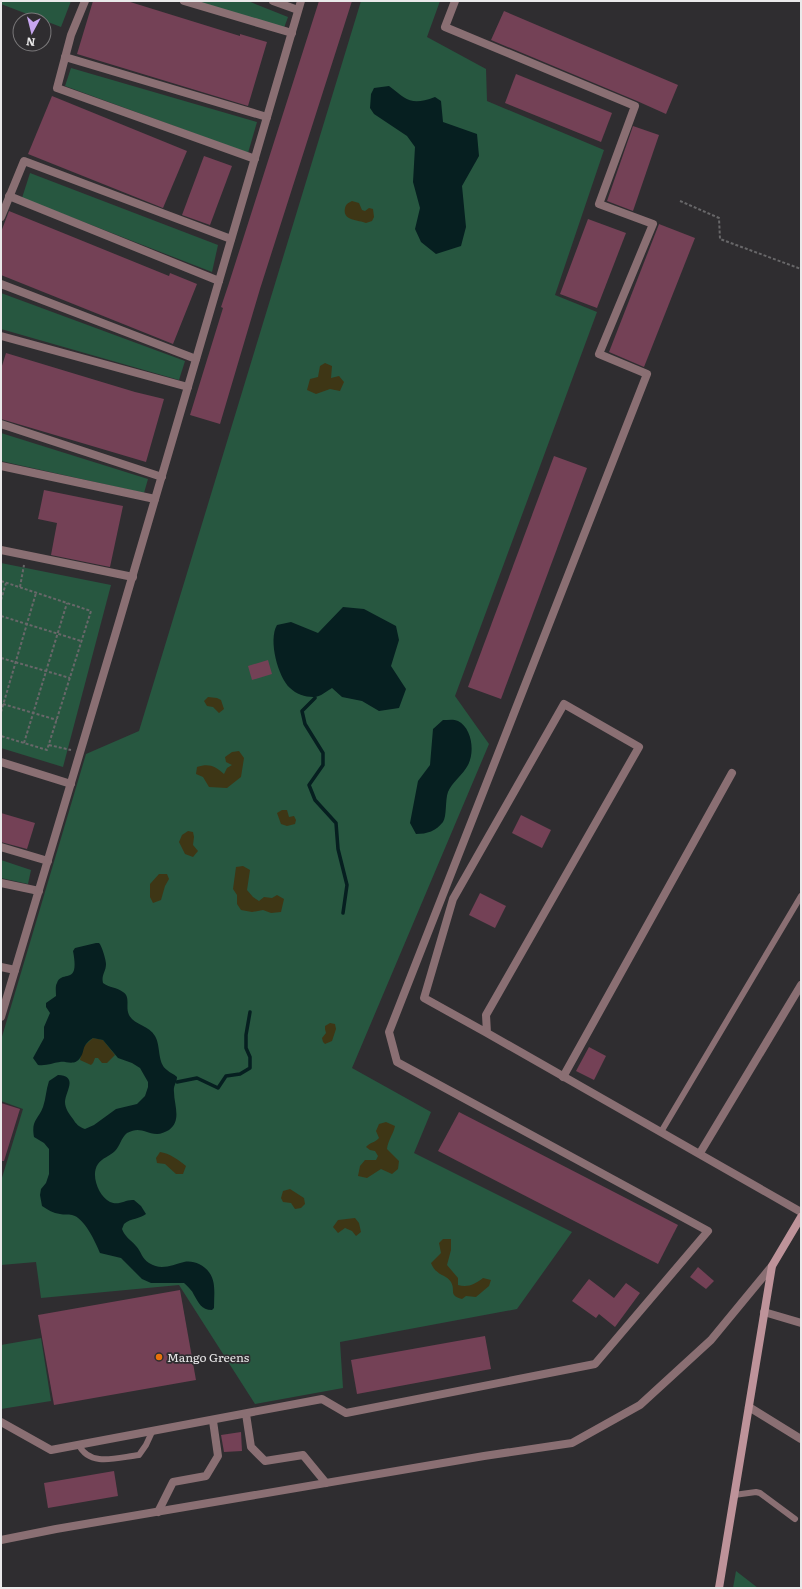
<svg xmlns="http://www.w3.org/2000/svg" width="802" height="1589" font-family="Literata,serif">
<rect width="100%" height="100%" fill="#2f2d30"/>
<!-- green -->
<g fill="#275740">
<polygon points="1,1 71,1 61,27 1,4"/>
<polygon points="193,1 248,1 288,17 284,28"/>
<polygon points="361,1 440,1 427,37 486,69 487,101 604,150 555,295 597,312 455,696 489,744 352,1068 431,1112 414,1153 572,1232 517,1309 340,1342 343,1388 255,1404 179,1285 41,1298 36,1262 1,1265 1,1181 23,1109 1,1101 1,1040 86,754 139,731"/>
<polygon points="71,68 257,122 248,153 65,86"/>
<polygon points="30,173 218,245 212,272 22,198"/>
<polygon points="1,293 185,361 179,380 1,329"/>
<polygon points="1,433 148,479 144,493 1,461"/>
<polygon points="1,563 111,585 63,767 1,748"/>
<polygon points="1,860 31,870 28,884 1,878"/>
<polygon points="41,1338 51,1401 1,1409 1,1345"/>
<polygon points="736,1571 758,1588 733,1588"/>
</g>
<!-- sand -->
<g fill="#3e3615">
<path d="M352,201L359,203L362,210L365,211L369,208L373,209L374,217L372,221L366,223C359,220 342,221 345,208C346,204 348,203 352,201Z"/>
<polygon points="325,363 332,366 331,378 339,376 344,382 340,391 330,389 316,394 307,390 310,379 318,377 320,366"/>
<polygon points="208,697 217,698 221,700 224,709 219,713 213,707 207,706 204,701"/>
<path d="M239,751L244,758L241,777L227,788L209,787L203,777L196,774L197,767C209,763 215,766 224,774L227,768L232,765L226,762L225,757L232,752Z"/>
<polygon points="282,810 287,810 289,817 294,816 296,820 295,824 287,826 281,824 277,813"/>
<polygon points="188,831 193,832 194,837 193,845 198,851 193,857 185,854 179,842 182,835"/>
<polygon points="243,866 250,870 247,890 253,897 259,901 264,897 272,898 277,895 284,899 281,912 271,913 263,910 252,912 241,910 237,904 237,895 233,889 236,867"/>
<polygon points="159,874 167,874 169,879 165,886 161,900 153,903 150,897 150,884"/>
<polygon points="330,1023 335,1024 336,1029 332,1041 325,1044 323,1042 322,1038 326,1033 325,1029 325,1026"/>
<polygon points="93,1038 103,1040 115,1055 107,1063 102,1063 98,1058 95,1058 93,1063 91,1065 80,1060 83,1047"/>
<path d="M386,1122L395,1126C393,1135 388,1140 387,1149L399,1161L398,1169L392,1174L381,1169L367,1178L358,1176L360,1166L365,1160H376L378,1156L375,1151L370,1150L366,1147C370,1142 375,1143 379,1138L376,1131L379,1124Z"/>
<path d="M160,1152C169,1153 179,1160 186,1166L183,1174H176L165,1164L157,1163L156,1158Z"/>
<polygon points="290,1189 304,1198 305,1204 301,1208 295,1209 291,1203 283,1202 281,1198 283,1191"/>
<polygon points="355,1218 359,1223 361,1232 356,1236 352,1231 345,1228 338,1233 333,1227 338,1220"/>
<path d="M443,1239H451V1250L447,1265L458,1278V1285C468,1288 475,1284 483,1278L491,1280L489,1286L476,1297L466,1296L462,1299C448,1295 456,1291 451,1282C446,1274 436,1276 431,1263L441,1253L439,1243Z"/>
</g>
<!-- water -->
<g fill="#061f20">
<path d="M389,86C407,100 411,106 435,97L441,101L443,122L477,134L479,156L462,186L466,227L461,246L436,254L421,242L415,229L420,208L413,182L415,147L407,136L374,114L370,108L371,94L374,88Z"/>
<path d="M343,607L364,609L396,626L399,640L391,666L406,689L399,708L379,711L362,701L342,697L332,688C327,691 319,698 313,697C305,697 296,694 290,688C278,677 268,640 277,625L291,622L318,633Z"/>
<path d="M443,720C448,720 454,719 458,721C472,728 475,752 468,765C463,775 452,782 448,792C445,800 447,816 443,822C436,831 427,834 416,834L410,823L418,781L430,765L433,729Z"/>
<path d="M96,943H99C102,946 106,960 106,964C106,972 101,975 103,983C109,988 117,987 123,992C131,997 125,1007 129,1015C134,1025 149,1025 155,1036C161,1046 157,1063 167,1070C170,1073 174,1074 177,1077C177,1082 173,1086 174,1092C174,1105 182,1120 169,1130C165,1132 161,1134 157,1134C144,1133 140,1126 127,1133C121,1138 120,1146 115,1151C110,1156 102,1158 98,1164C90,1175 99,1197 110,1202C120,1206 125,1199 134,1200L141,1206L146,1214C140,1219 131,1218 124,1224L122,1229C125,1237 130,1239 136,1246C141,1251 142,1259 149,1263C161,1271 172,1265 184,1262C189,1261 195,1262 199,1264C218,1274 214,1290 214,1308L212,1310C201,1310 199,1303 194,1295C192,1290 188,1287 184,1283H151L142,1279L121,1258L100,1253C96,1243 84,1217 72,1215C68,1214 64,1215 60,1214C53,1213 48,1210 42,1206L40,1195L41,1189L46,1183L49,1174V1149L44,1143L34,1137C31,1120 38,1120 43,1107C46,1098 46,1090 49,1081L58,1075C79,1076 65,1092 65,1102C65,1108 69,1114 73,1119C76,1124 79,1127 85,1129L94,1125L116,1109L137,1104L145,1096L148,1087V1082L140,1068L132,1063L118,1058L103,1040L93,1038C80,1047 86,1050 80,1058C75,1066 66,1061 60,1062C52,1063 47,1066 38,1065L33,1058L44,1038V1027L50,1013L46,1007V1003L56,996C56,992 55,986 57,983C62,969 80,987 73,951L75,948Z"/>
</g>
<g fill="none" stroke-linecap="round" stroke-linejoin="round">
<!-- stream -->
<g stroke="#061f20" stroke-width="3.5">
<polyline points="315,698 302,711 305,724 323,753 323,765 309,785 315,800 336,823 338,849 347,885 343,913"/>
<polyline points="177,1082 197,1078 218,1088 226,1076 240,1074 250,1068 250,1057 246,1048 246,1035 250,1012"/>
</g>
</g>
<!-- building -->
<g fill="#744156">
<polygon points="93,1 127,1 240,36 240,34 267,42 248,106 77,54"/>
<polygon points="319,1 352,1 260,289 220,424 190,415 223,308 221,307 229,283"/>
<polygon points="504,11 678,85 666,114 637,101 491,40"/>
<polygon points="516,74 612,113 601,142 505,103"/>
<polygon points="52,96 187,151 163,208 28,154"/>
<polygon points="633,126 659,135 633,211 607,201"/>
<polygon points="204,156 232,166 210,225 182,215"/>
<polygon points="9,211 169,276 170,273 197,284 173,344 1,275 1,232"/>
<polygon points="588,219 626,233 597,308 560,294"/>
<polygon points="659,224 695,238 644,367 609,352"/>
<polygon points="6,353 135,392 164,399 146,462 1,419 1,369"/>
<polygon points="554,456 587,468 501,699 468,687"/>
<polygon points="44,490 123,506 110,567 51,555 57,523 38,519"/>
<polygon points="268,660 272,674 252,680 248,666"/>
<polygon points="1,813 35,823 27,849 1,842"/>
<polygon points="521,815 551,830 542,848 512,833"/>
<polygon points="480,893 506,906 495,928 469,915"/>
<polygon points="589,1047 606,1056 594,1080 576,1071"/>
<polygon points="1,1103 20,1109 4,1161 1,1161"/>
<polygon points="459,1112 678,1225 658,1264 438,1151"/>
<polygon points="698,1267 714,1281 706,1289 690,1277"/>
<polygon points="589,1279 614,1298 626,1283 640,1293 615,1327 599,1314 596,1318 572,1301"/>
<polygon points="180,1290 196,1380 54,1405 38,1315"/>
<polygon points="485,1336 491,1369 357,1394 351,1360"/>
<polygon points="241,1432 242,1451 224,1452 221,1435"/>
<polygon points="114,1471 118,1496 48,1508 44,1483"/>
</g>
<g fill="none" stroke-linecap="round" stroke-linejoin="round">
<!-- path -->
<g stroke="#686769" stroke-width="2" stroke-dasharray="3 2" stroke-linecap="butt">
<polyline points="680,201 719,218 720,239 801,269"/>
<polyline points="1,581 91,611 47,750 1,736"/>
<polyline points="20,587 24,565"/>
<polyline points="1,600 6,583"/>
<polyline points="1,616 81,641"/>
<polyline points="1,658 70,678"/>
<polyline points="3,704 57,720"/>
<polyline points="1,712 36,593"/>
<polyline points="24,743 67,603"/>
<polyline points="49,745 71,750"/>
</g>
<!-- service -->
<g stroke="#8a6f73" stroke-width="6">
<polyline points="661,1132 801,896"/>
<path d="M79,1445C90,1468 119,1457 139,1455L146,1445L152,1432"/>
<polyline points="734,1495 756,1492 760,1493 795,1519"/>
</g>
<!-- minor -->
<g stroke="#8a6f73" stroke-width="8">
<polyline points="85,1 71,35 57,88 255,159"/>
<polyline points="184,1 292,33"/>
<polyline points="273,1 298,10"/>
<polyline points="65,57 267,117"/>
<polyline points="9,196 219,281"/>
<polyline points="1,217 24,161 231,239"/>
<polyline points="1,284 196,359"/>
<polyline points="1,336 188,387"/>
<polyline points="1,424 162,477"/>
<polyline points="1,466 155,499"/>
<polyline points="1,550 133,577"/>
<polyline points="1,762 71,784"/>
<polyline points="1,847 48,861"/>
<polyline points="1,883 39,891"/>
<polyline points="1,967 15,970"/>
<polyline points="1,1017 119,622 301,1"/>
<polyline points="487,1033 424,998 453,899 564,704 639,747 486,1015 487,1033 801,1212"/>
<polyline points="563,1077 732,773"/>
<polyline points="700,1153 801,985"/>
<polyline points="764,1312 801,1323"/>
<polyline points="749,1407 801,1439"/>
<polyline points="246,1414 251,1447 265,1461 303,1455 326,1483"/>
<polyline points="1,1422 51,1450 322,1399 346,1413 595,1364 708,1231 397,1062 389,1032 647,374 599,354 653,224 599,204 635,106 445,27 455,1"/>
<polyline points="158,1512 173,1482 206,1476 218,1456 213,1421"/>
</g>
<!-- tertiary -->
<polyline stroke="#8a6f73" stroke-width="8" points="1,1540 56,1529 484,1456 572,1443 640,1405 711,1340 772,1266"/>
<!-- secondary -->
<polyline stroke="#be939a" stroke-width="8" points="719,1588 772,1266 801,1217"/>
</g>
<!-- markers -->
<circle fill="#e8710a" stroke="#2f2d30" stroke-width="1.5" cx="159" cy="1357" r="4"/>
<g text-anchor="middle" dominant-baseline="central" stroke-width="3.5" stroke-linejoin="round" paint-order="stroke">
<!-- poi labels -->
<g font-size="12" fill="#eae9ea" stroke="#2f2d30" text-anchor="start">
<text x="167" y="1357">Mango Greens</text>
</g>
</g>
<!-- border -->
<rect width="802" height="1589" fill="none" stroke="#eae9ea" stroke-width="4"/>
<!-- north arrow -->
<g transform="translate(32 32) rotate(187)"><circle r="19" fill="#2f2d30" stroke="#7a787a"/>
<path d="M0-3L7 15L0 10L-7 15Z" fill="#c7a6ef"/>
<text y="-6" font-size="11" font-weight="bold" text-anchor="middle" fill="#eae9ea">N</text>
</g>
</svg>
